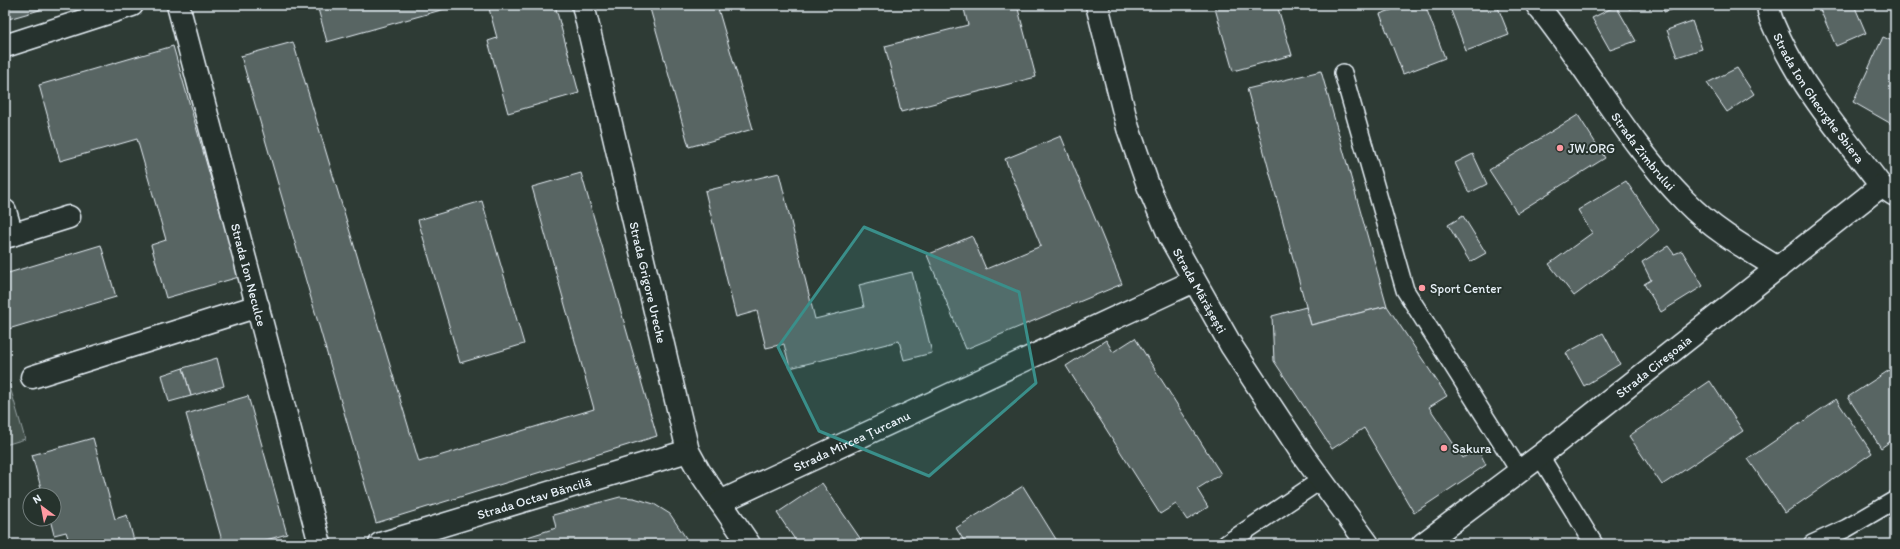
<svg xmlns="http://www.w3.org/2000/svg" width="1900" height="549" font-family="Itim,sans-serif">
<rect width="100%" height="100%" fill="#2e3b35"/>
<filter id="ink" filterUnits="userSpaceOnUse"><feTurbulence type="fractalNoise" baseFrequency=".025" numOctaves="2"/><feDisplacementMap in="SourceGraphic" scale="8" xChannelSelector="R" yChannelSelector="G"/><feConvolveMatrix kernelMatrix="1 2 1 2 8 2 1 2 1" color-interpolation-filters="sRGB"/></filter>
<g filter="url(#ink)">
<!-- green -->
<polygon fill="#45524e" stroke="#96a2a3" points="8,380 25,439 5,445 5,381"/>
<!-- building -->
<g fill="#596563" stroke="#e8f1f8">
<polygon points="5,5 57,5 5,20"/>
<polygon points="317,5 459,5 327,42"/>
<polygon points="488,5 555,5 579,93 508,113 488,41 497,38"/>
<polygon points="649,5 717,5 753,129 689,147"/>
<polygon points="963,5 1017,5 1036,77 901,112 885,46 968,25"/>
<polygon points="1214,5 1277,5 1292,55 1233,71"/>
<polygon points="1405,5 1425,5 1445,58 1403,74 1380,14"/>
<polygon points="1449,5 1497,5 1509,35 1466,51"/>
<polygon points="1628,5 1646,5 1629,9"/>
<polygon points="1663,5 1688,5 1664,12"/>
<polygon points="1818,5 1854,5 1866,33 1836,46"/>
<polygon points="1616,6 1636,41 1610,50 1592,18"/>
<polygon points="1692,21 1702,49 1677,57 1667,30"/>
<polygon points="1883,37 1895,42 1895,126 1853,102"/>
<polygon points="293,42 419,462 594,409 532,187 581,173 657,436 376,523 241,56"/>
<polygon points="173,46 239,277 166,298 151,245 166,240 137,139 60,161 39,85"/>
<polygon points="1737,68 1754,94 1727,112 1707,83"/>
<polygon points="1321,71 1387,306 1311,325 1247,89"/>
<polygon points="1578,115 1605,158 1517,213 1489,170"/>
<polygon points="1061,136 1122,284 966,349 927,255 972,236 986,269 1041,246 1005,159"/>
<polygon points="1473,154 1487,184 1469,193 1455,163"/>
<polygon points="779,173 815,319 864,307 859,285 912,272 932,353 904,360 899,341 790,368 784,344 766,348 757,311 736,317 705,191"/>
<polygon points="1626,181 1659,230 1641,246 1574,296 1549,264 1592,233 1578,210"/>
<polygon points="482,201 524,344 460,363 418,220"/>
<polygon points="1463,216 1486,253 1470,262 1448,225"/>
<polygon points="101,245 116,297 5,330 5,274"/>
<polygon points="1668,246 1674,254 1682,251 1703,286 1661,312 1644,284 1651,280 1642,262"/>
<polygon points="1387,306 1447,396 1429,407 1463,458 1477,447 1486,465 1414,513 1364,428 1332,449 1274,361 1272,316 1306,307 1311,325"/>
<polygon points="1603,333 1620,364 1584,386 1566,353"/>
<polygon points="1135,338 1221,474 1197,489 1208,507 1187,520 1176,504 1160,514 1066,366 1106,340 1113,352"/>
<polygon points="217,358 224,386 191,396 183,368"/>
<polygon points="183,368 191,396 169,402 162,375"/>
<polygon points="1891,369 1895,374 1895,438 1881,448 1848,397"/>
<polygon points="1710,381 1743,431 1662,485 1629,436"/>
<polygon points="248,396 287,534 252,544 223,544 186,414"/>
<polygon points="1836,399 1872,453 1785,513 1748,459"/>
<polygon points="93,438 115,519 127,515 135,544 70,544 66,532 54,535 50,519 54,519 54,495 43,495 32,455"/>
<polygon points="822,483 864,544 798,544 777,513"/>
<polygon points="1023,486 1059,544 966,544 956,528"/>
<polygon points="620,497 634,498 654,504 670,514 690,544 505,544 556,528 553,515"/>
</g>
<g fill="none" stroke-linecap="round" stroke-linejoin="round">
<defs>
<g id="lane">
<polyline points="1343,73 1405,290 1520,472"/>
<polyline points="1540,456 1594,544"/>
<polyline points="1226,544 1321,480"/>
<polyline points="1812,544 1847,528 1895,500"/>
</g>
<g id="street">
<path id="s1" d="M178,5L320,544"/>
<path id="s2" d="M583,5L688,451L699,471L749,544"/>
<path id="s3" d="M1537,5C1589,69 1627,142 1685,201C1712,229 1745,248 1778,268"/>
<path id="s4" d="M1768,5C1769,18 1775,28 1780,39C1805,93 1846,139 1881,186L1895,195"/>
<polyline points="5,46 132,5"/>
<polyline points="5,211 12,235"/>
<polyline points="5,237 69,217"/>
<polyline points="32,377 258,306"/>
<path id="s5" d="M720,502L1194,281"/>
<path id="s6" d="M380,544L688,451"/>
<path id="s7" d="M1423,544L1540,456L1881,186"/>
</g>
<g id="secondary">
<path id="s8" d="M1097,5L1128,128L1149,188L1170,237L1232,347L1303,455L1368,544"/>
</g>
</defs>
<!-- lane casing -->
<use href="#lane" stroke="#e8f1f8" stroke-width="20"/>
<!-- street casing -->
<use href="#street" stroke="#e8f1f8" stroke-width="25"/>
<!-- secondary casing -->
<use href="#secondary" stroke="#e8f1f8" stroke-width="25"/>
<!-- lane -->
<use href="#lane" stroke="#26332d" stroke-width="17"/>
<!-- street -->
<use href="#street" stroke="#26332d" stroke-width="22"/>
<!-- secondary -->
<use href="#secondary" stroke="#26332d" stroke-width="22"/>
</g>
</g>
<!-- marked area -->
<path fill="#3a8f8a" fill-opacity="0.2" stroke="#3a8f8a" stroke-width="3" stroke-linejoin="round" d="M864,227L1019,292L1036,383L929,476L819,431L778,347Z"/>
<!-- markers -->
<g fill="#ff9aa2" stroke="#26332d" stroke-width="1.5">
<circle cx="1560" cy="148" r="4"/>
<circle cx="1422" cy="288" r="4"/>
<circle cx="1444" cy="448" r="4"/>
</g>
<g text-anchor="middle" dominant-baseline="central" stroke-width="4" stroke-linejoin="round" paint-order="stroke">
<!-- street labels -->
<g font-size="13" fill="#e8f1f8" stroke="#26332d">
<text stroke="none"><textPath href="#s4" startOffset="107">Strada Ion Gheorghe Sbiera</textPath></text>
<text stroke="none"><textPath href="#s3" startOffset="181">Strada Zimbrului</textPath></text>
<text stroke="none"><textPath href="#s1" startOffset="279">Strada Ion Neculce</textPath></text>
<text stroke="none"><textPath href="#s2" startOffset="285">Strada Grigore Ureche</textPath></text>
<text stroke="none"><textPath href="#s8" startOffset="305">Strada Mărășești</textPath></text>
<text stroke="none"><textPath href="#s7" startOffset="291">Strada Cireșoaia</textPath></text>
<text stroke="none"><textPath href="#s5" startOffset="145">Strada Mircea Țurcanu</textPath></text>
<text stroke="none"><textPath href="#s6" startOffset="161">Strada Octav Băncilă</textPath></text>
</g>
<!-- poi labels -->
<g font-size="13" fill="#e8f1f8" stroke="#26332d" text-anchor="start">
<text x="1568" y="148">JW.ORG</text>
<text x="1430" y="288">Sport Center</text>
<text x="1452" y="448">Sakura</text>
</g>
</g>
<!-- margin -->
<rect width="1900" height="549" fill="none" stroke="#26332d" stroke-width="20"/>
<rect x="10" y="10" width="1880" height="529" fill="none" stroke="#e8f1f8" stroke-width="1.5" filter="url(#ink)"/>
<!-- north arrow -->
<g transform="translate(42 507) rotate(328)"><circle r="19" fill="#26332d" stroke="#747f7e"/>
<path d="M0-3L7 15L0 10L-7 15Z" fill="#ff9aa2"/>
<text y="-6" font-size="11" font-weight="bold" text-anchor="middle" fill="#e8f1f8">N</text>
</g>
</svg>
